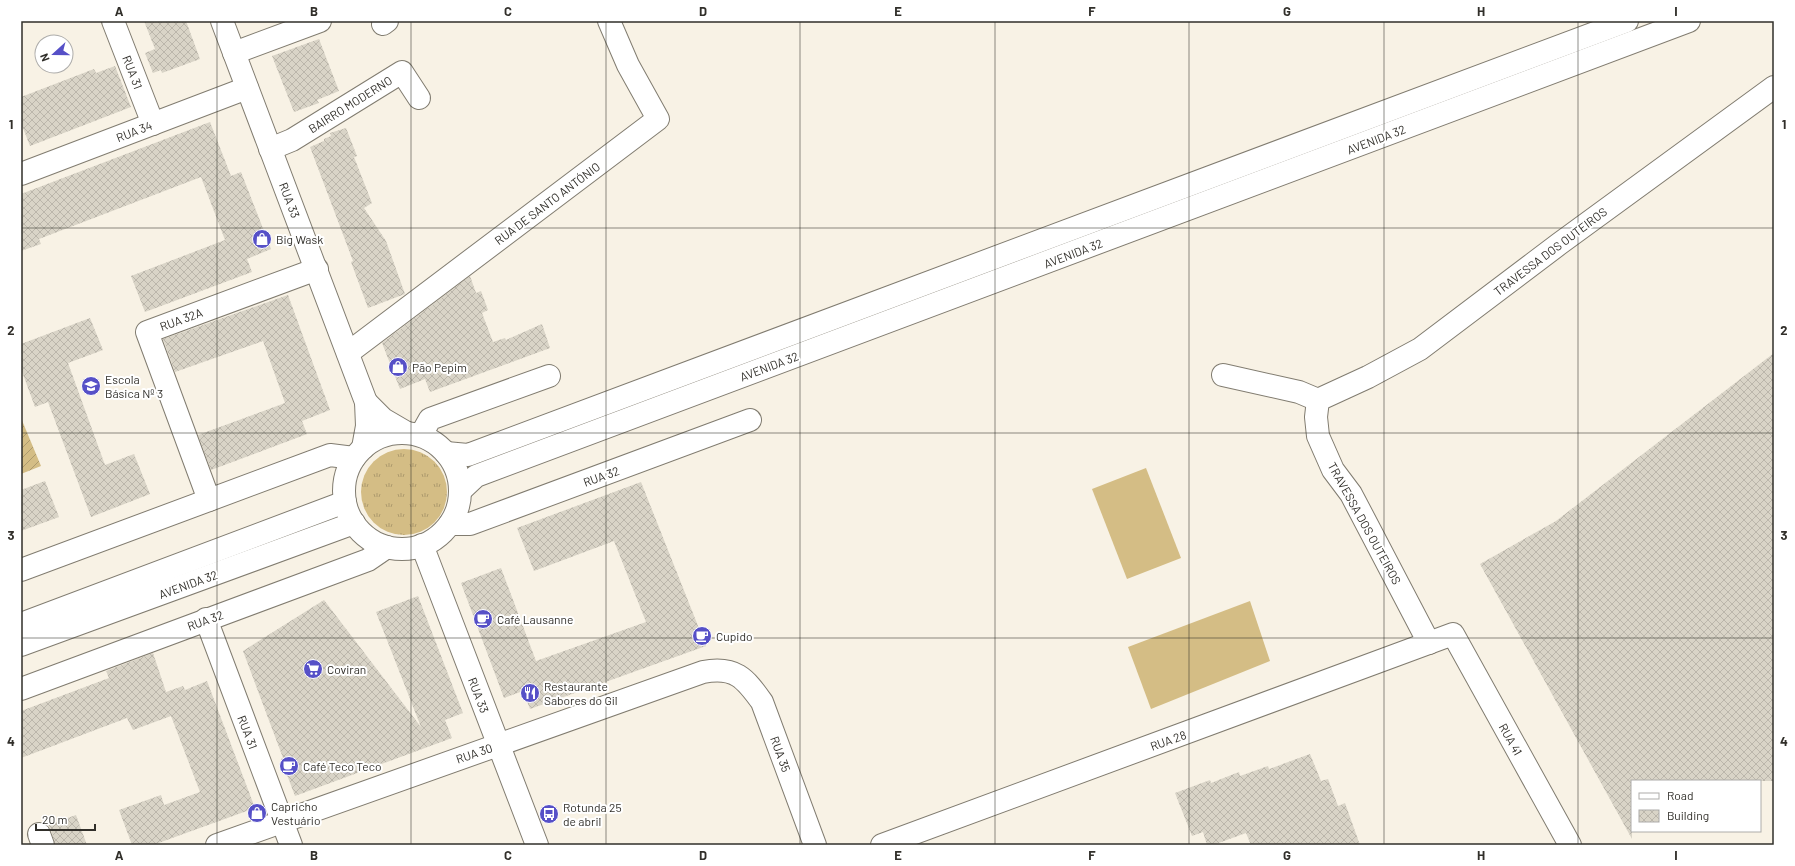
<svg xmlns="http://www.w3.org/2000/svg" width="1795" height="866" font-family="Barlow,sans-serif">
<defs>
<pattern id="grass-tufts" width="24" height="20" patternUnits="userSpaceOnUse"><rect width="24" height="20" fill="#d4bd85"/><path d="M3 7l-1-3M5 7V3M7 7l1-3M15 17l-1-3M17 17v-4M19 17l1-3" fill="none" stroke="#ad9a6d"/></pattern>
<pattern id="garden-furrows" width="10" height="10" patternUnits="userSpaceOnUse"><rect width="10" height="10" fill="#d4bd85"/><path d="M-1 1l2-2M0 10L10 0M9 11l2-2" fill="none" stroke="#ad9a6d"/></pattern>
<pattern id="building-cross-hatch" width="8" height="8" patternUnits="userSpaceOnUse"><rect width="8" height="8" fill="#d9d4c7"/><path d="M0 0l8 8M0 8l8-8" fill="none" stroke="#bbb6ab"/></pattern>
</defs>
<rect width="100%" height="100%" fill="#f8f2e5"/>
<!-- grass -->
<circle fill="url(#grass-tufts)" cx="404" cy="492" r="43"/>
<!-- garden -->
<polygon fill="url(#garden-furrows)" points="21,418 41,466 21,474"/>
<!-- pitch -->
<g fill="#d4bd85">
<polygon points="1146,468 1181,558 1127,579 1092,489"/>
<polygon points="1250,601 1270,661 1151,709 1128,647"/>
</g>
<!-- building -->
<g fill="url(#building-cross-hatch)">
<polygon points="144,21 186,21 200,59 162,73 161,70 153,73 145,53 155,49"/>
<polygon points="319,39 339,91 317,100 319,103 294,112 272,56"/>
<polygon points="115,66 131,107 30,146 21,123 21,97 94,69 96,73"/>
<polygon points="210,122 231,176 241,172 271,249 247,259 252,272 145,312 131,276 225,240 201,177 39,239 41,244 21,251 21,194"/>
<polygon points="346,128 357,156 354,157 372,203 364,208 386,241 405,294 368,308 351,262 353,261 310,147 324,141 324,139 331,136 330,133"/>
<polygon points="470,276 476,293 481,291 488,310 482,313 493,342 505,338 506,340 542,324 550,348 430,392 425,379 400,389 382,343"/>
<polygon points="288,295 330,410 302,421 307,434 211,470 198,435 285,403 263,341 175,372 163,339"/>
<polygon points="90,318 103,350 68,363 105,465 134,454 150,494 91,517 48,402 35,407 21,369 21,344"/>
<polygon points="1774,353 1774,781 1632,781 1632,839 1480,564 1556,521"/>
<polygon points="45,481 59,517 21,531 21,490"/>
<polygon points="641,482 706,646 530,709 523,691 504,698 461,583 501,568 536,661 646,622 614,541 534,571 517,528"/>
<polygon points="418,596 463,713 445,720 452,738 295,796 281,759 283,758 243,651 324,600 421,727 376,612"/>
<polygon points="153,653 166,692 183,686 185,690 207,681 255,808 153,845 132,845 119,810 161,795 164,805 200,792 171,716 133,730 127,718 21,758 21,711 109,678 106,671"/>
<polygon points="1310,754 1321,781 1328,779 1338,806 1345,803 1360,845 1251,845 1246,833 1213,845 1207,845 1203,832 1192,836 1175,793 1210,780 1211,783 1239,772 1240,776 1268,766 1269,769"/>
<polygon points="76,815 87,845 55,845 51,830 48,825"/>
</g>
<g fill="none" stroke-linecap="round" stroke-linejoin="round">
<defs>
<g id="minor">
<polyline points="113,21 153,124"/>
<polyline points="222,21 366,402 367,426 363,448"/>
<polyline points="383,24 387,21"/>
<polyline points="234,53 320,21"/>
<polyline points="270,149 292,140 402,72 419,98"/>
<polyline points="21,174 247,88"/>
<polyline points="348,353 658,119 628,65 609,21"/>
<polyline points="1223,375 1299,392 1318,400"/>
<polyline points="366,402 383,419 407,433"/>
<polyline points="421,435 430,419 549,376"/>
<polyline points="209,500 147,332 317,269"/>
<polyline points="450,524 470,524 750,420"/>
<polyline points="422,545 537,845"/>
<polyline points="21,570 330,455 354,458"/>
<polyline points="206,619 291,845"/>
<polyline points="1429,643 1351,494 1333,470 1318,436 1316,417 1318,400 1368,377 1420,349 1559,244 1774,87"/>
<polyline points="21,689 368,560 387,547"/>
<polyline points="39,834 43,845"/>
<path d="M217,845L703,672C735,666 745,678 762,702L815,845"/>
<polyline points="882,845 1453,634 1570,845"/>
</g>
<g id="major">
<circle cx="402" cy="491" r="58"/>
<polyline points="446,453 468,455 1627,21"/>
<polyline points="460,491 476,476 1689,21"/>
<polyline points="21,624 345,502"/>
<polyline points="21,645 354,523"/>
</g>
</defs>
<!-- minor casing -->
<use href="#minor" stroke="#817c70" stroke-width="24"/>
<!-- major casing -->
<use href="#major" stroke="#817c70" stroke-width="24"/>
<!-- minor -->
<use href="#minor" stroke="#fff" stroke-width="22"/>
<!-- major -->
<use href="#major" stroke="#fff" stroke-width="22"/>
</g>
<!-- grid -->
<path fill="none" stroke="#312f2a" stroke-width="1" stroke-opacity="0.55" d="M217,21V845M411,21V845M606,21V845M800,21V845M995,21V845M1189,21V845M1384,21V845M1578,21V845M21,228H1774M21,433H1774M21,638H1774"/>
<!-- icons -->
<defs>
<symbol id="shop-disc" viewBox="-11 -11 22 22"><circle r="9.5" fill="#5650c7" stroke="#fff"/><path d="M-5-2.5h2.3a2.7 3.5 0 0 1 5.4 0H5L5.5 6h-11ZM-1.5-2.5h3a1.5 2.3 0 0 0-3 0Z" fill="#fff"/></symbol>
<symbol id="school-disc" viewBox="-11 -11 22 22"><circle r="9.5" fill="#5650c7" stroke="#fff"/><path d="M0-5L7-2L0 1L-7-2ZM-4 1L0 2.5L4 1V4Q0 6-4 4Z" fill="#fff"/></symbol>
<symbol id="cafe-disc" viewBox="-11 -11 22 22"><circle r="9.5" fill="#5650c7" stroke="#fff"/><path d="M-5.5-4.5H6V0H3Q3 3.5 0 3.5H-2.5Q-5.5 3.5-5.5 0ZM3-3.2v2h1.7v-2ZM-6 4.5H4V6H-6Z" fill="#fff"/></symbol>
<symbol id="supermarket-disc" viewBox="-11 -11 22 22"><circle r="9.5" fill="#5650c7" stroke="#fff"/><path d="M-6-5.5h2.5l.6 2H6L4.5 2H-2.5L-4.4-4H-6ZM-1.5 3.2a1.3 1.3 0 1 0 .1 0ZM3 3.2a1.3 1.3 0 1 0 .1 0Z" fill="#fff"/></symbol>
<symbol id="restaurant-disc" viewBox="-11 -11 22 22"><circle r="9.5" fill="#5650c7" stroke="#fff"/><path d="M-5-6h1v4h1v-4h1v4h1v-4h1v5L-1.5 .5V6h-2V.5L-5-1ZM5-6V6H3V1.5H1.5Q1.5-4 5-6Z" fill="#fff"/></symbol>
<symbol id="bus-disc" viewBox="-11 -11 22 22"><circle r="9.5" fill="#5650c7" stroke="#fff"/><path d="M-5-6H5V4H4V6H2V4H-2V6H-4V4H-5ZM-3.5-4V0h7V-4ZM-3.5 1.2v1.5H-2V1.2ZM2 1.2v1.5H3.5V1.2Z" fill="#fff"/></symbol>
</defs>
<g fill-rule="evenodd">
<use href="#shop-disc" x="251" y="228" width="22" height="22"/>
<use href="#shop-disc" x="387" y="356" width="22" height="22"/>
<use href="#school-disc" x="80" y="375" width="22" height="22"/>
<use href="#cafe-disc" x="472" y="608" width="22" height="22"/>
<use href="#cafe-disc" x="691" y="625" width="22" height="22"/>
<use href="#supermarket-disc" x="302" y="658" width="22" height="22"/>
<use href="#restaurant-disc" x="519" y="682" width="22" height="22"/>
<use href="#cafe-disc" x="278" y="755" width="22" height="22"/>
<use href="#shop-disc" x="246" y="802" width="22" height="22"/>
<use href="#bus-disc" x="538" y="803" width="22" height="22"/>
</g>
<g text-anchor="middle" dominant-baseline="central" stroke-width="4" stroke-linejoin="round" paint-order="stroke">
<!-- street labels -->
<g font-size="12" fill="#312f2a" stroke="#fff">
<text transform="translate(133 72) rotate(69)">RUA 31</text>
<text transform="translate(350 104) rotate(-32)">BAIRRO MODERNO</text>
<text transform="translate(134 131) rotate(-21)">RUA 34</text>
<text transform="translate(1376 139) rotate(-21)">AVENIDA 32</text>
<text transform="translate(290 200) rotate(69)">RUA 33</text>
<text transform="translate(547 203) rotate(-37)">RUA DE SANTO ANTÓNIO</text>
<text transform="translate(1550 251) rotate(-37)">TRAVESSA DOS OUTEIROS</text>
<text transform="translate(1073 253) rotate(-21)">AVENIDA 32</text>
<text transform="translate(181 319) rotate(-20)">RUA 32A</text>
<text transform="translate(769 366) rotate(-21)">AVENIDA 32</text>
<text transform="translate(601 476) rotate(-20)">RUA 32</text>
<text transform="translate(1365 523) rotate(61)">TRAVESSA DOS OUTEIROS</text>
<text transform="translate(188 584) rotate(-20)">AVENIDA 32</text>
<text transform="translate(205 620) rotate(-20)">RUA 32</text>
<text transform="translate(479 695) rotate(69)">RUA 33</text>
<text transform="translate(248 732) rotate(69)">RUA 31</text>
<text transform="translate(1511 739) rotate(61)">RUA 41</text>
<text transform="translate(1168 740) rotate(-20)">RUA 28</text>
<text transform="translate(474 753) rotate(-19)">RUA 30</text>
<text transform="translate(781 754) rotate(70)">RUA 35</text>
</g>
<!-- poi labels -->
<g font-size="12" fill="#312f2a" stroke="#fff" text-anchor="start">
<text x="276" y="239">Big Wask</text>
<text x="412" y="367">Pão Pepim</text>
<text x="105" y="379">Escola<tspan x="105" dy="14">Básica Nº 3</tspan></text>
<text x="497" y="619">Café Lausanne</text>
<text x="716" y="636">Cupido</text>
<text x="327" y="669">Coviran</text>
<text x="544" y="686">Restaurante<tspan x="544" dy="14">Sabores do Gil</tspan></text>
<text x="303" y="766">Café Teco Teco</text>
<text x="271" y="806">Capricho<tspan x="271" dy="14">Vestuário</tspan></text>
<text x="563" y="807">Rotunda 25<tspan x="563" dy="14">de abril</tspan></text>
</g>
</g>
<!-- border -->
<rect width="1795" height="866" fill="none" stroke="#ffffff" stroke-width="44"/>
<!-- legend -->
<rect x="1631" y="780" width="130" height="52" fill="#ffffff" stroke="#adacaa"/>
<rect x="1639" y="793" width="20" height="6" fill="#ffffff" stroke="#adacaa"/>
<text x="1667" y="800" font-size="12" fill="#312f2a">Road</text>
<rect x="1639" y="810" width="20" height="12" fill="url(#building-cross-hatch)" stroke="#adacaa"/>
<text x="1667" y="820" font-size="12" fill="#312f2a">Building</text>
<!-- north arrow -->
<g transform="translate(54 54) rotate(249)"><circle r="19" fill="#ffffff" stroke="#adacaa"/>
<path d="M0-3L7 15L0 10L-7 15Z" fill="#5650c7"/>
<text y="-6" font-size="11" font-weight="bold" text-anchor="middle" fill="#312f2a">N</text>
</g>
<!-- scale -->
<path d="M36 824v6h59v-6" fill="none" stroke="#312f2a" stroke-width="2"/>
<text x="42" y="824" font-size="12" fill="#312f2a" stroke="#ffffff" stroke-width="3" paint-order="stroke">20 m</text>
<rect x="22" y="22" width="1751" height="822" fill="none" stroke="#312f2a" stroke-width="1.5"/>
<g font-size="13" text-anchor="middle" font-weight="bold" fill="#312f2a">
<text x="119" y="16">A</text>
<text x="314" y="16">B</text>
<text x="508" y="16">C</text>
<text x="703" y="16">D</text>
<text x="898" y="16">E</text>
<text x="1092" y="16">F</text>
<text x="1287" y="16">G</text>
<text x="1481" y="16">H</text>
<text x="1676" y="16">I</text>
<text x="11" y="129">1</text>
<text x="1784" y="129">1</text>
<text x="11" y="335">2</text>
<text x="1784" y="335">2</text>
<text x="11" y="540">3</text>
<text x="1784" y="540">3</text>
<text x="11" y="746">4</text>
<text x="1784" y="746">4</text>
<text x="119" y="860">A</text>
<text x="314" y="860">B</text>
<text x="508" y="860">C</text>
<text x="703" y="860">D</text>
<text x="898" y="860">E</text>
<text x="1092" y="860">F</text>
<text x="1287" y="860">G</text>
<text x="1481" y="860">H</text>
<text x="1676" y="860">I</text>
</g>
</svg>
